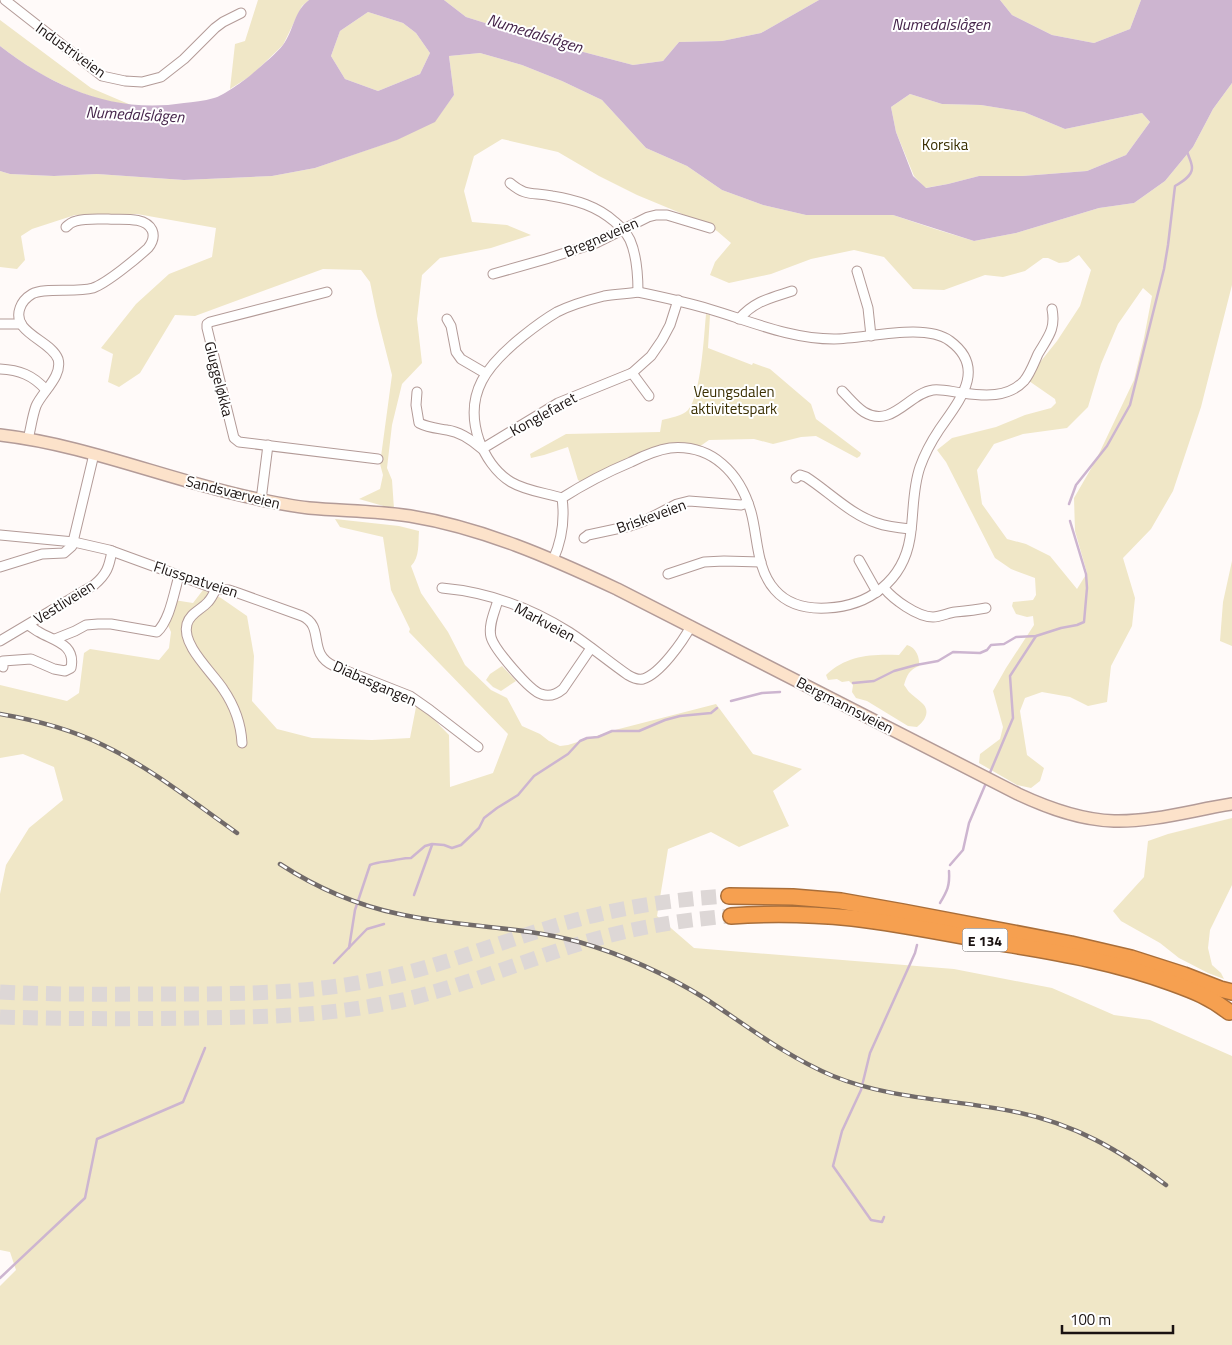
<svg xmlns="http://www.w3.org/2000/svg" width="1232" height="1345" font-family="'Titillium Web',sans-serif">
<rect width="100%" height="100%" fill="#fffaf9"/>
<!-- green -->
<g fill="#f0e7c7" fill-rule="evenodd">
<polygon points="258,0 309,0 302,6 283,45 252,75 230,89 235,44 245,41"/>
<polygon points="444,0 819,0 761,33 722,41 679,42 663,61 633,65 549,43 466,17"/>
<polygon points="1000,0 1141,0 1130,29 1094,43 1052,35 1012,15"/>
<polygon points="368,12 403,23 416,33 430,53 420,74 378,91 345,79 331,56 340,31"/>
<path d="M0,20L91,88L131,105C118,103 105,101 93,97C59,86 28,68 0,46Z"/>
<path d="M480,53L522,65L562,81L602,100L646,148L687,166L722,190L763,205L806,215H893L935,229L974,241L1016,233L1099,208L1134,203L1165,181L1193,147L1213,109L1232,83V285L1201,407L1173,491L1151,529L1123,558L1135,598L1132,626L1111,666L1107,702L1088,706L1070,697L1042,692L1025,698L1020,711L1027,755L1044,768L1040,781L1031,788L1017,785L979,763L980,754L1000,739L1003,727L993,691L1006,668L1034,625L1033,616L1027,617L1016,614L1012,606L1013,602L1033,600L1036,595L1035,578L1011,569L995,558L946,462L937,450L952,438L996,427L1025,415L1051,408L1056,403L1055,399L1029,381V376L1057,341L1080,306L1091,270L1079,255L1068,262L1059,263L1048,258H1043L1025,271L1003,277L985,275L944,290L913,289L884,257L854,250L811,259L771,274L729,283L710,275L715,262L731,243L717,231L678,212L637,195L599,176L558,152L502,139L474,156L464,191L472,222L507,225L531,235L491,248L440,258L422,275L417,319L422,363L402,384L392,425L387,468L392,480L394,509L359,499L380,489L383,475L380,464L392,375L377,316L370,282L361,270L323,269L195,316L175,315L140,373L119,387L108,382L113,354L101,348L136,304L169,274L212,257L216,228L137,214L75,215L32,229L21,236L25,260L17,269L0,267V171L10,174L54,176L97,174L184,180L272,176L315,168L396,140L435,121L454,95L449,56ZM1143,288L1152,296L1144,338L1134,380L1096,460L1074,498L1075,531L1087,573L1077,589L1050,556L1026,544L1007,539L982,504L977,470L994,444L1023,434L1067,428L1088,407L1101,364L1118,324Z"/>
<polygon points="910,94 942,104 981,105 1024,112 1065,129 1142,113 1150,122 1126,155 1087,171 1023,176 979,176 948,184 925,188 914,176 896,132 891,107"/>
<path d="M706,314L710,315L708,348L752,365L753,363L770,369L811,404L816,419L861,453L860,456L857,458L816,436L801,437L773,444L754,439L709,440L699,447L666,445L650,449L627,458L581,482L578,480L568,447L544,455L531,458L530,454L566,434L660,432L662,420C669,418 683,416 688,410C701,396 704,335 706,314Z"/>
<path d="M335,519L399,526L419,531C418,543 420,557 411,566L421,593L448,632L465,665L491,690L507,698L522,726L540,734L549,741L560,746L568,745L615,730L716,704L753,754L802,769L773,791L789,826L739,847L711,832L668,849L657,916L694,948L954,969L1052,988L1114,1015L1150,1020L1232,1056V1345H0V1286L16,1270L10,1252L0,1250V894L6,865L29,828L63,800L54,767L23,754L0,758V685L67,701L79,693L84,653L90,649L159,660L169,648L171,632L167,623L174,600L193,603L203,590L221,598L247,616L254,656L252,701L277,729L312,738L372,740L410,738L417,702L449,735L450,787L493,773L508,734L409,632L410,629L391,590L383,537L340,527Z"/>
<polygon points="1232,561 1232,646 1220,641 1223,602"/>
<path d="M907,645C916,647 920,658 919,666C909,670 907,675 904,685C906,687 907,690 909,692C913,696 918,699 922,703C931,711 925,721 917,727L908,726L867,701L856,698L852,692L853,685L849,681L842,682L837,679L828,680L826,675C847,655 871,654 899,655Z"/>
<polygon points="502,666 516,681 501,691 493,687 486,680 490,674"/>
<polygon points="1232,818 1232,885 1210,930 1208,948 1212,965 1221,973 1224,979 1208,973 1179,958 1160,943 1121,921 1113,911 1144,877 1148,841 1168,834"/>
</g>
<!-- water -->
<path fill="#cdb5d0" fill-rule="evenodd" d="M309,0H444L466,17L549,43L633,65L663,61L679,42L722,41L761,33L819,0H1000L1012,15L1052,35L1094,43L1130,29L1141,0H1232V83L1213,109L1193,147L1165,181L1134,203L1099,208L1016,233L974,241L893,215H806L763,205L722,190L687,166L646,148L602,100L562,81L522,65L480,53L449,56L454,95L435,122L397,140L315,168L272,176L184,180L97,174L54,176L10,174L0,171V46C54,88 115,114 184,103C193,102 204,101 214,98C223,96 245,80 252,74C260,67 277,53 283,45C294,30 294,11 309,0ZM368,12L403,23L416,33L430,53L420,74L378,91L345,79L331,56L340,31ZM910,94L942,104L981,105L1024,112L1065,129L1142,113L1150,122L1126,155L1087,171L1023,176H979L948,184L926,188L913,176L896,132L891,107Z"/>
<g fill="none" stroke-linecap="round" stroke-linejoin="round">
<!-- stream -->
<g stroke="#cdb5d0" stroke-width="2.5">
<path d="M1069,504L1076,485L1107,446L1130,405L1164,269L1168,245L1175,186C1182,182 1192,176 1192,168C1192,162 1188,156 1187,151"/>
<polyline points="853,683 874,681 894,671 916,665 938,661 953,652 980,653 987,650 991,645 1004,644 1016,637 1036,636 1061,628 1077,625 1084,622 1087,588 1086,574 1070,521"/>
<polyline points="731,701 762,693 780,692"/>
<polyline points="989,775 1013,718 1010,676 1036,636"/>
<polyline points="950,865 963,850 969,823 986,783"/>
<polyline points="414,895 432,845"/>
<path d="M940,903C947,891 950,886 949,871"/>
<path d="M349,948L355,910L370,865C379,861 386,862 395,860C401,859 405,858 411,858L425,846L432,844L444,845L452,848L461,845L479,828L484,818L497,808L518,795L534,776L568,754L580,741L587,738L598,737L612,731H639L665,720L680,716L711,713L717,708"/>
<polyline points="334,963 367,929 384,924"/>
<polyline points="884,1217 882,1222 871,1220 833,1166 842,1131 861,1090 870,1053 915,953 917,945"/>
<polyline points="0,1278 85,1198 97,1139 183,1102 205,1048"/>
</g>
<!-- highway-tunnel -->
<g stroke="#ddd7d6" stroke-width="15" stroke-dasharray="15 8" stroke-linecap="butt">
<path d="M0,992C59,995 119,994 178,994C243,994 309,993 374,980C443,967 508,938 576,920C627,906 678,899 729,896"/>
<path d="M0,1017C65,1019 131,1019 196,1018C260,1017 325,1016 388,1003C455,990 517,963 582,943C631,928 680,920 731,916"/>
</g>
<defs>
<g id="street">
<polyline points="5,0 102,76 125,81 142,82 161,77 184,59 215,28 223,22 241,13"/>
<path d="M510,183C526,197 533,192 552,196C576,200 597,206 615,222C621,227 626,232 630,240C637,256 638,274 638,292"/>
<polyline points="857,271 868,308 871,336"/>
<polyline points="493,274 546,259 596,243 648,217 656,215 667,215 710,228"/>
<polyline points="327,292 210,322 207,324 207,328 234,438 239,442 378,459"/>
<path d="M638,292C662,297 685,302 709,309C750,321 790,339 834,339C865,339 925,322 950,341C988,369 958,402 939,430C931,442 925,453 920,467C912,490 914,514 910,538C903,581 869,606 827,608C808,609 788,605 775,590C756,569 758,537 751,512C740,473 712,444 670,448C656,450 643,456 631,462C607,472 584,484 562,498C546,493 526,491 511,482C496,473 485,456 479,440C463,393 488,364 523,336C533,328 545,319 557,312C571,305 588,300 604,296C615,294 627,294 638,292Z"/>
<polyline points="447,319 451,326 456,352 461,359 485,373"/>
<path d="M739,319C754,301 771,298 792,291"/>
<polyline points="0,324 21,324"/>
<path d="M0,369C19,370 33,375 46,390"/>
<polyline points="632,373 649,396"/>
<path d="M842,391C849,398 856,407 864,412C892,429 909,393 933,390C943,389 953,392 963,393C984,396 1008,398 1024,381C1030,374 1034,363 1038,354C1048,337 1056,329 1052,309"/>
<path d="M417,392L416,405L419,423C429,428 436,428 447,430C461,432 472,440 482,449L558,403L632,373L651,356L662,340L670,325L678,300"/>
<path d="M28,439C31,428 32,417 36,406C42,392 63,376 58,359C51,340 11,333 20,308C22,302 27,297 32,294C44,287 76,293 93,288C107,283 136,259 148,248C152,243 155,237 152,230C145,216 121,220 108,219C98,219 86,218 76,221C72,222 69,224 66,227"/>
<path d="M796,478L800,475L806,477C828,491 851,515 877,523C888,527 900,528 911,529"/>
<polyline points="261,500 268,445"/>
<path d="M0,535L74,542L109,550L216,589L229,590L238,593L302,616C326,627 306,653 334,666L410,696L430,710L478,747"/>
<polyline points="584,538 588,535 630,526 644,521 677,504 689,501 741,505 748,503"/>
<path d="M553,560C562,540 565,520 562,498"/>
<polyline points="859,560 877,592"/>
<polyline points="0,567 42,554 64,553 72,546 94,454"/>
<polyline points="668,574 704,562 724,561 761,562"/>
<path d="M442,588C487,592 531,608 569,632C589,645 608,661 628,675C633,678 638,680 643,679C660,674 683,641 691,626"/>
<path d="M884,588C893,599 917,617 933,617C940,617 948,613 955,612C966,611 976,610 986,608"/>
<path d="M216,589C214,593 211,599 208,602C201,610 190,613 187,624C181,645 213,673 223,689C234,705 241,724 242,743"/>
<path d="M498,600C495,611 488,625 491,637C494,649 530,691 541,694C549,697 557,694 563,689L591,648"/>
<path d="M55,639L75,631L86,625L98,624H111L157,632C170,620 174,592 179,576"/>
<path d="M0,641L94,585C107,574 109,567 112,551"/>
<path d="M3,667V661L31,659L54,669L65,671L71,668C76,644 54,641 39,632C35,630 32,627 28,625"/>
</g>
<path id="secondary" d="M0,435C87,445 168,480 253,498C271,502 290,506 309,508C343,511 377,511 410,516C483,528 551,558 617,589L1018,794C1048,808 1080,820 1114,821C1153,822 1193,810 1232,804"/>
<g id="highway">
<polyline points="729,896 793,897 841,901 903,912 1071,944 1131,958 1184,975 1220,989 1232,992"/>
<path d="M731,916C771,913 812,914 852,918C904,924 955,935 1006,944C1062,953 1118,963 1172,983C1194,991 1210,997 1229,1012"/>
</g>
</defs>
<!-- street casing -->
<use href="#street" stroke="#b39b98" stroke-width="11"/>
<!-- secondary casing -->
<use href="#secondary" stroke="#b39b98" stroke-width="14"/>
<!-- highway casing -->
<use href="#highway" stroke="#a96e3a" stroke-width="18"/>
<!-- street -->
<use href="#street" stroke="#fff" stroke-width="9"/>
<!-- secondary -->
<use href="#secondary" stroke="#fce2ca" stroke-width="11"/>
<!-- highway -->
<use href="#highway" stroke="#f6a050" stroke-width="15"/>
<defs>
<g id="rail">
<path d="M0,714C35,720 70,729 103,745C151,768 193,802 237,833"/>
<path d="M280,864C317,888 356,905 399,914C458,927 520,926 579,942C624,955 666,974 706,999C747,1026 787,1057 833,1076C892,1100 955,1099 1016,1112C1075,1124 1119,1150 1166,1185"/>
</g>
</defs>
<!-- rail casing -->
<use href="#rail" stroke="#716a69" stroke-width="4.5"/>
<!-- rail -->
<use href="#rail" stroke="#fff" stroke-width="2.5" stroke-dasharray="8" stroke-linecap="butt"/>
</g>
<g text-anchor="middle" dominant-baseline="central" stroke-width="4" stroke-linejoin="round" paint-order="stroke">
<!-- shield labels -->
<rect fill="#fff" stroke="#5f5958" stroke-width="1" x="962.5" y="928.5" width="45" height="23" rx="4"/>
<g font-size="14" font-weight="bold" fill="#1a1211">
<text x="985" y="940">E 134</text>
</g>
<!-- street labels -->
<g font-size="15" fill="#1a1211" stroke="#fff">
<text transform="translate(71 50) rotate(36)">Industriveien</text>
<text transform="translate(601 237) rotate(-23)">Bregneveien</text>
<text transform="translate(219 379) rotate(76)">Gluggeløkka</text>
<text transform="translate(543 414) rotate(-29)">Konglefaret</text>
<text transform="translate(233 492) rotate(14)">Sandsværveien</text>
<text transform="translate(651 516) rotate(-20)">Briskeveien</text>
<text transform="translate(196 579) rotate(18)">Flusspatveien</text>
<text transform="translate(64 602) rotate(-32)">Vestliveien</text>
<text transform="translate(545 622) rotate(28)">Markveien</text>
<text transform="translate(375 683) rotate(24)">Diabasgangen</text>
<text transform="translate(845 705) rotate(27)">Bergmannsveien</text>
</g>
<!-- park labels -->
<g font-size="15" fill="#3a2f02" stroke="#fff">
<text x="945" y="144">Korsika</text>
<text x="734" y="391">Veungsdalen<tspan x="734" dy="17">aktivitetspark</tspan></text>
</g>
<!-- water labels -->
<g font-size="16" font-style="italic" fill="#45244a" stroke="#fff">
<text x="941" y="24">Numedalslågen</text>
<text transform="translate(535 33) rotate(17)">Numedalslågen</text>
<text transform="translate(135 114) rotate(3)">Numedalslågen</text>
</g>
</g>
<!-- scale -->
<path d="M1062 1325v8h111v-8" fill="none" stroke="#1a1211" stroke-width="2.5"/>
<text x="1070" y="1325" font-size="15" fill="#1a1211" stroke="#ffffff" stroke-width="4" paint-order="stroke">100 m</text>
</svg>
